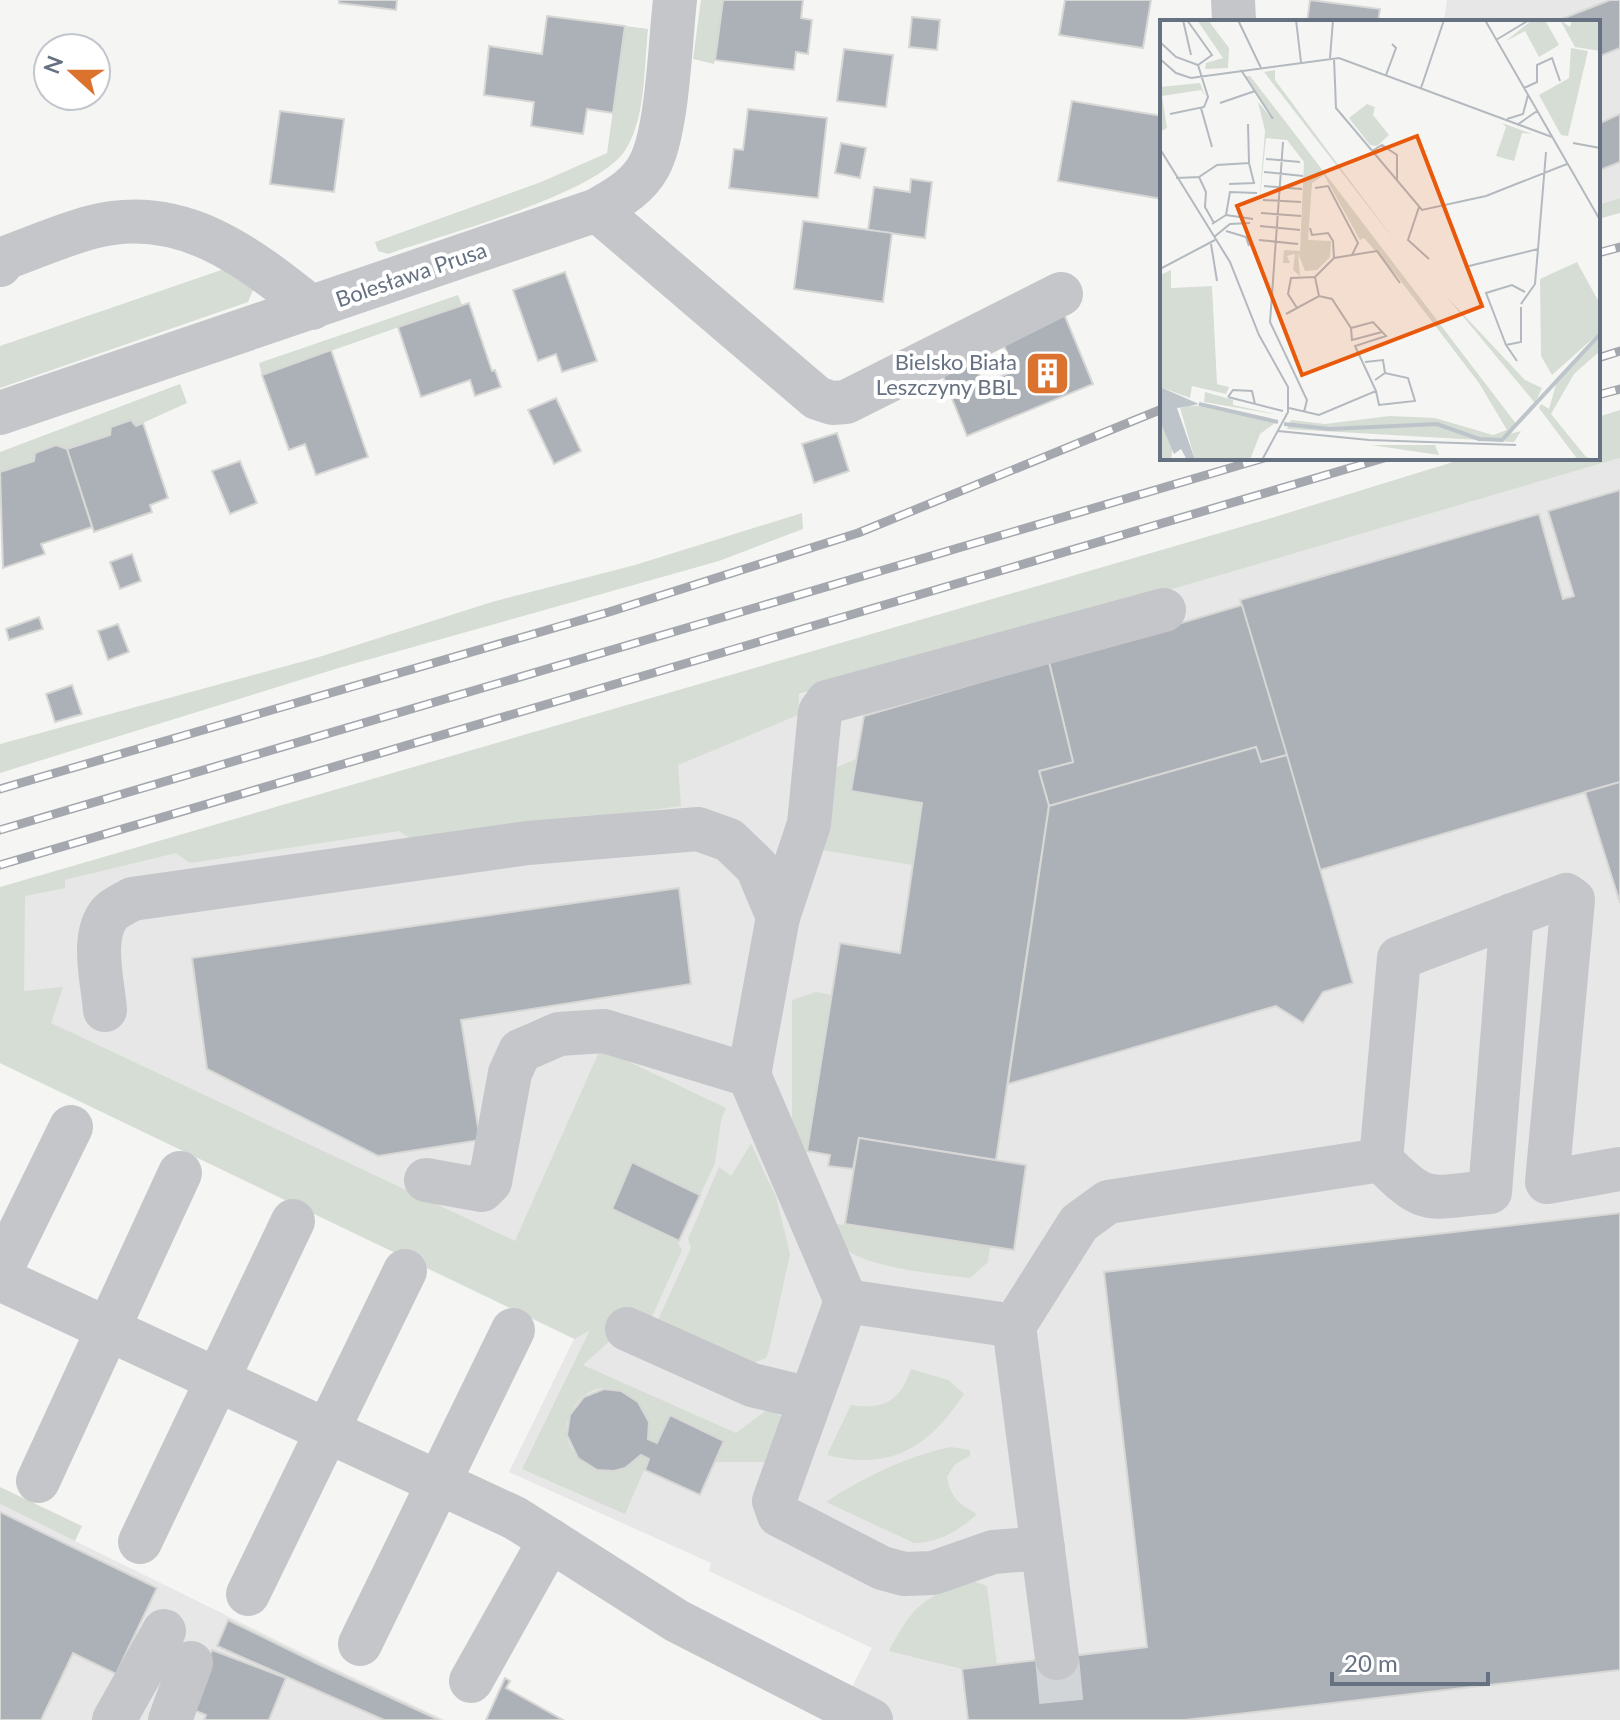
<svg xmlns="http://www.w3.org/2000/svg" width="1620" height="1720" font-family="Lato,sans-serif">
<rect width="100%" height="100%" fill="#f5f6f3"/>
<!-- built -->
<g fill="#e6e7e6">
<polygon points="1447,0 1620,0 1620,198 1598,205 1598,22 1444,22"/>
<polygon points="1620,458 1620,1720 835,1720 872,1648 709,1571 711,1563 509,1472 574,1339 0,1063 0,896 685,727 1101,610"/>
<polygon points="0,1504 325,1664 445,1720 0,1720"/>
</g>
<!-- green -->
<g fill="#d6ddd4">
<polygon points="701,0 723,0 714,64 693,59"/>
<path d="M625,26L648,29C644,66 646,117 626,149C599,194 442,235 388,254L378,251L375,242L541,182L607,153Z"/>
<polygon points="1620,198 1620,213 1598,219 1598,205"/>
<polygon points="233,266 253,290 248,302 0,388 0,346"/>
<polygon points="458,295 462,305 262,375 259,363"/>
<polygon points="180,384 187,403 136,426 131,420 111,427 110,435 67,449 56,445 35,452 34,461 0,472 0,452"/>
<path d="M1620,410V458L1101,610L799,694L798,715L678,765L681,806L414,841L399,831L190,863L176,853L65,880V888L25,896L24,991L63,987L51,1023L515,1241L599,1052L606,1051L726,1108L721,1120L715,1163L700,1195L633,1163L682,1250L651,1319L614,1337L583,1365L736,1433L768,1409L784,1418L765,1462H715L724,1441L670,1416L657,1443L648,1439C652,1393 596,1367 572,1410C547,1454 610,1493 641,1455L649,1459L625,1514L522,1469L590,1330L575,1339L0,1063V887L1268,519L1466,458H1598V417Z"/>
<polygon points="802,513 803,529 719,561 342,667 0,773 0,744 319,657 492,602 635,565"/>
<polygon points="856,759 852,791 922,803 913,865 810,848 835,768"/>
<polygon points="816,992 831,995 807,1151 801,1152 792,1128 792,1000"/>
<polygon points="751,1144 776,1197 790,1254 769,1350 766,1358 752,1363 657,1322 691,1248 688,1239 719,1167 731,1176"/>
<path d="M837,1224L990,1246L988,1262L970,1278C944,1275 853,1267 841,1243C838,1238 838,1229 837,1224Z"/>
<path d="M911,1369L948,1380L964,1394C928,1448 891,1471 827,1455L851,1405C883,1410 901,1401 911,1369Z"/>
<path d="M950,1447L970,1450V1456L955,1464L947,1477C950,1497 960,1505 977,1514C960,1530 938,1543 914,1543L826,1502C864,1477 905,1457 950,1447Z"/>
<polygon points="0,1487 82,1526 75,1541 0,1504"/>
<path d="M970,1580L987,1586L997,1665L962,1669L889,1651C915,1603 920,1601 970,1580Z"/>
</g>
<!-- building -->
<g fill="#acb1b8" stroke="#d7d7d5" stroke-width="2">
<polygon points="339,0 397,0 396,10 339,3"/>
<polygon points="723,0 803,0 801,18 812,20 808,54 796,52 794,70 715,60"/>
<polygon points="1065,0 1151,0 1143,48 1059,35"/>
<polygon points="1310,0 1380,9 1378,22 1307,22"/>
<polygon points="1610,0 1620,0 1620,48 1598,57 1598,22 1554,22"/>
<polygon points="547,16 625,26 613,113 587,109 583,134 531,126 534,102 484,95 489,46 542,54"/>
<polygon points="912,17 940,20 937,50 909,47"/>
<polygon points="844,49 893,55 886,107 837,101"/>
<polygon points="1072,101 1162,116 1162,199 1058,181"/>
<polygon points="748,109 827,118 818,198 729,188 734,149 743,150"/>
<polygon points="280,111 344,119 334,192 270,184"/>
<polygon points="1620,114 1620,162 1598,171 1598,124"/>
<polygon points="841,143 866,148 860,178 835,173"/>
<polygon points="911,179 932,182 925,238 868,230 874,187 910,192"/>
<polygon points="803,221 892,233 883,302 794,289"/>
<polygon points="565,272 597,361 562,372 556,354 538,361 513,290"/>
<polygon points="469,303 492,371 495,370 501,387 475,396 470,380 421,397 398,327"/>
<polygon points="1062,309 1093,384 967,436 943,376 974,363 983,384 1014,371 1000,335"/>
<polygon points="331,350 368,457 316,475 305,444 289,450 262,375"/>
<polygon points="556,398 581,451 554,464 528,410"/>
<polygon points="131,420 136,426 143,423 168,498 150,505 152,512 94,532 67,449 110,435 111,427"/>
<polygon points="837,433 849,471 814,483 802,444"/>
<polygon points="56,445 67,449 92,527 41,544 45,554 3,568 0,472 34,461 35,453"/>
<polygon points="240,461 257,503 230,514 212,471"/>
<polygon points="1620,490 1620,782 1320,870 1240,600 1539,514 1563,599 1574,596 1548,511"/>
<polygon points="132,554 141,581 120,589 110,562"/>
<polygon points="1242,605 1287,755 1261,762 1256,747 1049,806 1039,771 1073,762 1049,662"/>
<polygon points="39,617 43,629 9,640 6,629"/>
<polygon points="118,624 129,652 108,660 98,631"/>
<polygon points="1049,662 1073,762 1039,771 1049,806 996,1160 859,1138 853,1169 828,1166 830,1155 807,1151 840,943 900,953 922,803 851,791 864,716"/>
<polygon points="72,685 82,714 55,722 46,694"/>
<polygon points="1256,747 1261,762 1287,755 1353,983 1323,992 1303,1023 1276,1006 1008,1084 1049,806"/>
<polygon points="1620,782 1620,903 1585,792"/>
<polygon points="679,888 691,984 461,1020 480,1140 378,1156 207,1069 192,958"/>
<polygon points="859,1138 1026,1165 1014,1250 845,1224"/>
<polygon points="632,1162 700,1195 679,1241 612,1209"/>
<polygon points="1620,1213 1620,1670 1185,1720 968,1720 962,1669 1147,1647 1104,1272"/>
<polygon points="604,1389 621,1391 638,1402 649,1422 648,1439 657,1443 670,1415 724,1441 700,1495 645,1470 649,1459 641,1455 625,1468 614,1471 597,1470 578,1458 567,1435 570,1415 584,1397"/>
<polygon points="0,1512 157,1588 116,1674 73,1653 41,1720 0,1720"/>
<polygon points="228,1620 322,1666 439,1720 384,1720 217,1646"/>
<polygon points="212,1650 286,1678 269,1720 204,1720 206,1715 189,1708"/>
<polygon points="505,1678 510,1681 506,1688 563,1720 486,1720"/>
</g>
<g fill="none" stroke-linecap="round" stroke-linejoin="round">
<!-- minor-tunnel -->
<polyline stroke="#d1d5d7" stroke-width="44" stroke-dasharray="44 22" stroke-linecap="butt" points="1057,1658 1063,1720"/>
<!-- minor -->
<g stroke="#c4c6ca" stroke-width="44">
<polyline points="1233,0 1234,20"/>
<polyline points="597,210 817,398 832,403 846,402 1061,294"/>
<path d="M0,265L5,258C33,248 62,235 92,227C181,204 247,256 312,308"/>
<path d="M0,413L597,210C617,198 637,188 649,166C668,131 670,42 675,0"/>
<polyline points="778,917 809,824 820,712 827,702 1164,610"/>
<path d="M105,1010C103,983 90,936 110,913C116,907 126,903 132,899L528,843L698,829L729,840L757,867L778,917L749,1075"/>
<path d="M1381,1160C1427,1208 1428,1197 1490,1192L1512,915"/>
<polyline points="426,1180 482,1190 490,1182 510,1073 520,1051 559,1034 604,1031 749,1075 846,1301"/>
<polyline points="0,1272 71,1127"/>
<polyline points="0,1279 515,1518 677,1621 871,1720"/>
<polyline points="1014,1326 846,1301 774,1501 779,1515 882,1568 904,1574 933,1573 993,1552 1043,1548"/>
<polyline points="627,1329 752,1385 810,1399"/>
<polyline points="38,1481 180,1173"/>
<polyline points="140,1542 293,1221"/>
<polyline points="248,1594 405,1271"/>
<polyline points="360,1644 513,1330"/>
<polyline points="1057,1658 1014,1326 1079,1223 1108,1202 1381,1160 1399,958 1566,895 1573,900 1547,1182 1620,1169"/>
<polyline points="471,1681 550,1540"/>
<polyline points="114,1720 164,1631"/>
<polyline points="170,1720 191,1663"/>
</g>
<defs>
<g id="rail">
<polyline points="1598,253 1620,247"/>
<polyline points="1598,358 1620,351"/>
<polyline points="1598,395 1620,389"/>
<polyline points="0,789 609,612 858,533 1162,409"/>
<polyline points="0,830 1264,458"/>
<polyline points="0,865 1384,458"/>
</g>
</defs>
<!-- rail casing -->
<use href="#rail" stroke="#a4a8ae" stroke-width="9"/>
<!-- rail -->
<use href="#rail" stroke="#fff" stroke-width="6" stroke-dasharray="18" stroke-linecap="butt"/>
</g>
<!-- icons -->
<defs>
<symbol id="building-square" viewBox="-11 -11 22 22"><rect x="-9" y="-9" width="18" height="18" rx="4" fill="#db722e" stroke="#fff"/><path d="M-4-6H4V6H1V3H-1V6H-4ZM-2.5-4.3h1.7v1.8h-1.7ZM.8-4.3h1.7v1.8H.8ZM-2.5-1h1.7V.8h-1.7ZM.8-1h1.7V.8H.8Z" fill="#fff"/></symbol>
</defs>
<g fill-rule="evenodd">
<use href="#building-square" x="1022" y="348" width="51" height="51"/>
</g>
<g text-anchor="middle" dominant-baseline="central" stroke-width="8" stroke-linejoin="round" paint-order="stroke">
<!-- street labels -->
<g font-size="22" fill="#667182" stroke="#fff">
<text transform="translate(411 274) rotate(-19)">Bolesława Prusa</text>
</g>
<!-- poi labels -->
<g font-size="22" fill="#667182" stroke="#fff" text-anchor="end">
<text x="1017" y="361">Bielsko Biała<tspan x="1017" dy="25">Leszczyny BBL</tspan></text>
</g>
</g>
<!-- overview -->
<g transform="translate(1160 20)">
<rect width="440" height="440" fill="#f5f6f3"/>
<path d="M37,0H48L69,28L68,48L45,49L46,43L63,38ZM372,0H385L399,25L379,37L365,11L346,21ZM400,0L410,7L412,0H440V31L415,27ZM411,28L428,31L408,116L401,115L379,75L409,58ZM115,50V60L235,221L104,52ZM86,56H90L125,101L357,405L350,414L361,411L354,422L127,409L131,400L165,404L230,396L275,398L333,415L347,410L319,363L237,256L204,218L200,220L164,155L152,163L148,220L171,221L170,237L157,250L145,251L138,233L140,256L133,250L135,234L127,236L130,243H123L124,230L140,231L144,142L127,120L106,118L99,186L105,111L98,82L115,102ZM40,63L45,76L41,70L2,76L7,108L0,112V67ZM207,84L215,87L213,95L229,115L217,126L210,125L189,98ZM342,103L372,114L362,113L354,141L336,136L346,107ZM417,242L440,284V312L392,355L381,336L380,259ZM11,250V268L52,266L57,364L69,367L66,374L32,366L30,378L0,367V255ZM286,276L365,360L382,368L375,383ZM440,316V331L414,354L391,394L426,437L437,440H418L379,388L381,384L389,389L397,361ZM45,372L73,380V385L120,395L44,382ZM19,384L38,386L115,403L100,414L90,440H35ZM0,401L13,426L11,440H0ZM211,425H275L279,435Z" fill="#d6ddd4"/>
<path d="M0,367L39,384L17,388L35,440H27L21,429L14,434L0,401Z" fill="#bdc5ca"/>
<path fill="none" stroke="#bdc5ca" stroke-width="4" d="M39,384L118,402M124,404L170,409L277,404L319,419L342,420L440,314"/>
<path fill="none" stroke="#b3b9bf" stroke-width="2" d="M23,0L31,35M27,0L52,35L38,45M78,0L101,48M136,0L141,42M325,0L440,200M336,20L369,0M0,22L16,37L38,45L48,77L44,87L10,94M170,38L173,0M174,38L176,88L262,190L326,176L407,144M0,39L16,53L31,58L179,38L392,117M81,50L113,99M226,55L236,28L232,24M261,68L284,0M364,68L377,62V45L392,38L400,61M60,83L95,71M41,88L52,127M347,99L363,94L368,75M88,104L89,143M357,105L377,91M123,122L110,302L147,380L144,392M413,123L440,128M0,129L70,242L99,315L128,367V392L102,440M212,131L222,125L237,135V161M106,139L140,142M104,152L143,156M39,157L57,145L89,143L94,163L69,164M16,158L39,157L46,172L45,187L54,203M104,166L142,169M155,168L168,166L198,223L192,235L174,238M103,180L141,182M259,187L248,220L269,239M101,193L141,196M66,195L93,199M52,204L66,195L70,172L97,173M100,206L140,210M150,208L152,215L168,213L173,221L174,238L155,257M66,211L86,217L89,226M54,217L70,204L90,203M99,220L138,224M51,224L57,261M192,235L217,231L240,263M305,247L378,229L386,132M0,249L55,220M361,284L375,264L378,229M137,288L128,274L131,258L155,257L159,276M126,294L159,276L172,279L191,308L213,302L226,316L195,326L216,371L159,395L129,388M191,308L192,320L222,312M346,325L326,273L352,265L365,272M357,341L346,325L361,322V287M205,342L223,340L225,353M215,360L225,353L248,358L255,381L219,385L216,371M68,377L123,391M68,377L73,370L92,371L95,384M118,411L209,420L356,425"/>
<path fill="#e8590c" fill-opacity="0.15" stroke="#e8590c" stroke-width="4" d="M257,116L322,286L142,355L77,186Z"/>
<rect width="440" height="440" fill="none" stroke="#667182" stroke-width="4"/>
</g>
<!-- north arrow -->
<g transform="translate(72 72) rotate(291)"><circle r="38" fill="#ffffff" stroke="#c2c6cd" stroke-width="2"/>
<path d="M0-6L14 30L0 20L-14 30Z" fill="#db722e"/>
<text y="-12" font-size="22" font-weight="bold" text-anchor="middle" fill="#667182">N</text>
</g>
<!-- scale -->
<path d="M1332 1672v12h156v-12" fill="none" stroke="#667182" stroke-width="4"/>
<text x="1344" y="1672" font-size="24" fill="#667182" stroke="#ffffff" stroke-width="6" paint-order="stroke">20 m</text>
</svg>
